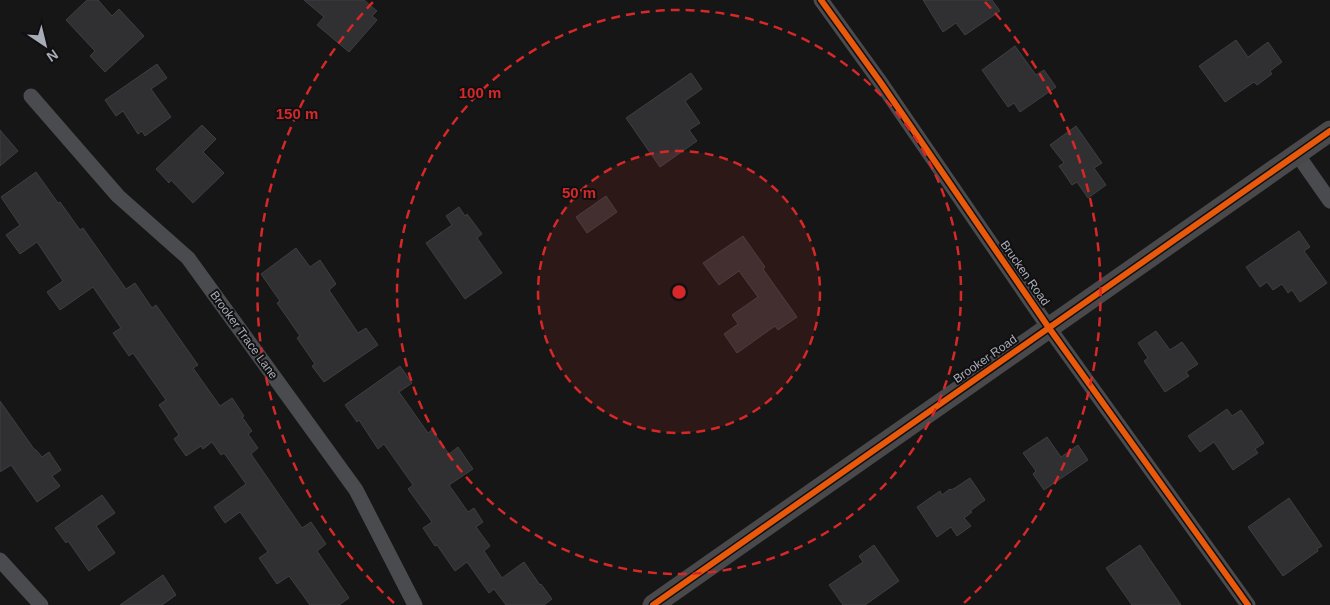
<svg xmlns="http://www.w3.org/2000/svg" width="1330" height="605" font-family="Helvetica,sans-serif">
<rect width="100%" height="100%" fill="#161616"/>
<!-- building -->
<g fill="#303032" stroke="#3e3f42">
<polygon points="87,0 98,0 112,16 119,9 144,36 105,72 90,56 95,51 66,20"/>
<polygon points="304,0 364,0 377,11 372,16 377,20 349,52 317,25 324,17"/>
<polygon points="923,0 992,0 1000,11 965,35 956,23 943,32"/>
<polygon points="1236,40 1248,57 1268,42 1282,62 1270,71 1272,74 1257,85 1254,82 1225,102 1199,66"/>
<polygon points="1015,46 1036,75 1044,70 1056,87 1020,112 1014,103 1008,107 982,70"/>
<polygon points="157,64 167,78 151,89 171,117 145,136 142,131 138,134 123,111 116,116 105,100"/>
<polygon points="691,73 702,89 685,101 700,123 689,130 697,141 660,167 626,118"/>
<polygon points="202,125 216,139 203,152 224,173 193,203 171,180 169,183 156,169"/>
<polygon points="1076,126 1102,163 1094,168 1106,185 1088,198 1077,182 1072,185 1059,166 1064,163 1050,145"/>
<polygon points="0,130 18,151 0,166"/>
<polygon points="36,172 58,203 60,202 80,230 83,228 126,289 135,283 152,308 156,305 198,365 193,368 220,406 232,398 244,416 242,417 252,431 248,434 258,448 251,454 302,528 311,522 326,544 317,551 349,598 339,605 310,605 289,576 277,584 259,558 268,552 240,512 225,523 214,507 246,484 224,453 221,455 212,442 203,449 201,446 186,456 174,439 179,435 159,405 166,400 133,353 129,356 113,333 121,328 93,287 60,310 47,292 63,281 37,242 20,254 6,235 20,225 1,197"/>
<polygon points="606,196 617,212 587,233 576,217"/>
<polygon points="459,207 465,216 467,214 482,234 477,238 502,273 465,299 426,243 452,225 446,216"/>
<polygon points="1299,231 1310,247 1304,251 1327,283 1300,302 1292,290 1288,293 1282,284 1273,290 1267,282 1260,287 1246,267"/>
<polygon points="743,236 765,267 763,269 797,317 778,330 775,326 737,353 724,334 738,324 732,315 758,297 739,271 719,285 703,263"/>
<polygon points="296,248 310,267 320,260 336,284 329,290 358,333 366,328 378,345 324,382 312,366 315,364 297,338 300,336 277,303 280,301 261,274"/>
<polygon points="1156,331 1170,350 1182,342 1198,364 1186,372 1189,376 1165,392 1144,361 1148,358 1138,343"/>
<polygon points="400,366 412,383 399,392 428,433 432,430 449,454 458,447 473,469 449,485 468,512 474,508 483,522 476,527 490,546 484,551 502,578 524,562 540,585 541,584 552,599 544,605 506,605 494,589 489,593 467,562 455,571 437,545 435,546 423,528 432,522 408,489 413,485 384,444 378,449 359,420 357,422 345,405"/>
<polygon points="0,401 34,449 36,450 42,457 49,452 61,470 52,476 60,486 37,502 11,465 0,472"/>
<polygon points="1227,409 1232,416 1241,410 1264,443 1255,449 1258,453 1233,470 1214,442 1200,452 1188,436"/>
<polygon points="1047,437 1061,457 1078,445 1088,460 1044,490 1033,474 1036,471 1023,453"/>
<polygon points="970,478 985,500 970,511 972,512 964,518 971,526 957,536 951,527 937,537 917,507 940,491 942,495 950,489 951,490 955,488"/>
<polygon points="102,495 115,513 96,526 115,553 89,571 68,541 66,543 55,528"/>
<polygon points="1289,498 1322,546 1317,549 1318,551 1283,576 1248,527"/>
<polygon points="874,545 899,581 865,605 843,605 829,585 863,562 859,556"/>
<polygon points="1140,545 1181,605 1132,605 1106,568"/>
<polygon points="163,575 176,595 162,605 120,605"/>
</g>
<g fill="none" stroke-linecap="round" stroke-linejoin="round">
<!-- street -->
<g stroke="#4a4b4e" stroke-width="15">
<polyline points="821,0 881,83 1049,328 1248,605"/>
<polyline points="31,96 118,196 188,258 356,490 415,605"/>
<polyline points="1297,154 1330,201"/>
<polyline points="0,560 41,605"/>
</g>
<!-- secondary -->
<polyline stroke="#49494c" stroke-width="21" points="653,605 1330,131"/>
<defs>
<g id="cycleway">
<polyline points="821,0 881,83 1049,328 1248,605"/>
<polyline points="653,605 1330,131"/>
</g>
</defs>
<!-- cycleway casing -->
<use href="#cycleway" stroke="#101012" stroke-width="9"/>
<!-- cycleway -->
<use href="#cycleway" stroke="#e8590c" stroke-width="6"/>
</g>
<!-- distance rings -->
<circle cx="679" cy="292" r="141" fill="#d62828" fill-opacity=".12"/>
<g fill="none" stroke="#d62828" stroke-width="2.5" stroke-dasharray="9 6">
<circle cx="679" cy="292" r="141"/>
<circle cx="679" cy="292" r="282"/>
<path d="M394 603A422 422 0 0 1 373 2M985 2A422 422 0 0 1 964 603"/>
</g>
<g text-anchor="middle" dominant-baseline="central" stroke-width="4" stroke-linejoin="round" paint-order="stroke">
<!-- street labels -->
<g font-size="12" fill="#a8acb6" stroke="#101012">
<text transform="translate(1025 273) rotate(55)">Brucken Road</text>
<text transform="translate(244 335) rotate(54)">Brooker Trace Lane</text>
<text transform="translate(985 359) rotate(-35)">Brooker Road</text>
</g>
</g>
<circle cx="679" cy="292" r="8" fill="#d62828" stroke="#101012" stroke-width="2.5"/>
<g font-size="15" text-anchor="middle" font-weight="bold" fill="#d62828" stroke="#101012" stroke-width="4" stroke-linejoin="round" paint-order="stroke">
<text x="480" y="98">100 m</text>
<text x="297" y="119">150 m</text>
<text x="579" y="198">50 m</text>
</g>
<!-- north arrow -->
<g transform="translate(45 45) rotate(145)" stroke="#101012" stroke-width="4" paint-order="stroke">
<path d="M0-4L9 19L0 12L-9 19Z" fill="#a8acb6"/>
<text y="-8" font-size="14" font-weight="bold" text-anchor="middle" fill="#a8acb6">N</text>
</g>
</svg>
